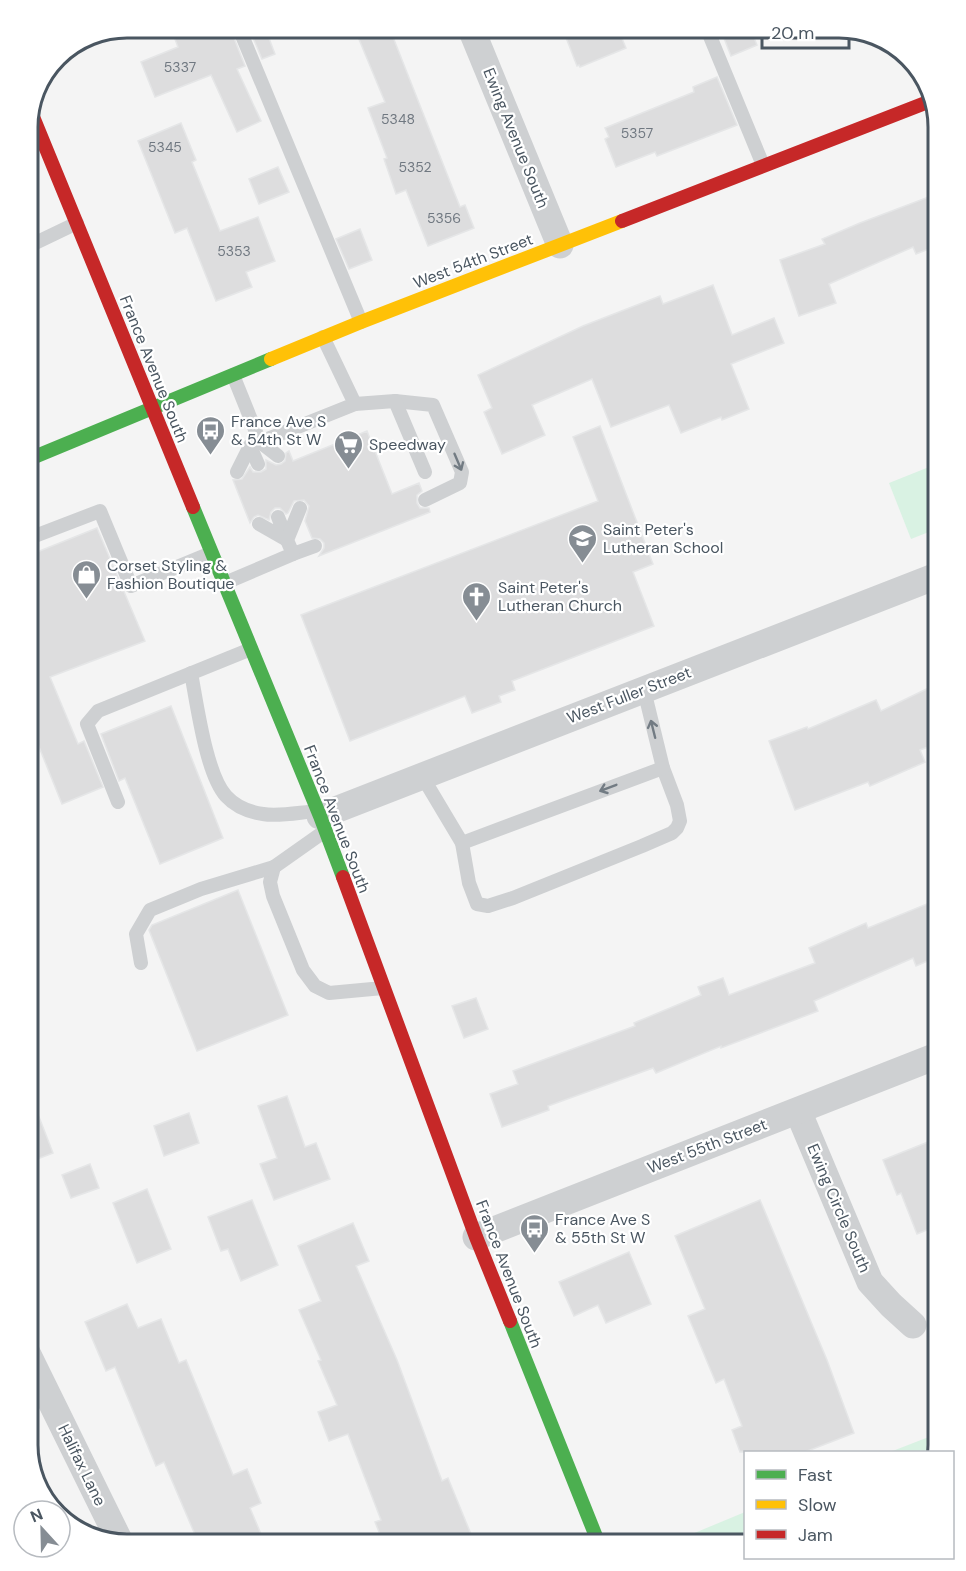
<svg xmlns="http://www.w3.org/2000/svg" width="966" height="1571" font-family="'DM Sans',sans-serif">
<rect width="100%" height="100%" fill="#f4f4f4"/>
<!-- green -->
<g fill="#d9f2e3">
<polygon points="939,463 939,528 911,539 889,483"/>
<polygon points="939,1433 937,1452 890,1452"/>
<polygon points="745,1512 745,1544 668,1544"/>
</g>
<!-- building -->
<g fill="#ddddde" stroke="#e5e6e7" stroke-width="1.5">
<polygon points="720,28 750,28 757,45 731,56"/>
<polygon points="618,29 626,48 580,67 579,65 577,66 565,35 579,30"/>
<polygon points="356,32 391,32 460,207 465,205 474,228 428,246 406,190 396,194 384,159 387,158 368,108 385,102"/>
<polygon points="232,33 245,66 237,69 261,121 237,132 211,75 155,97 141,62 178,47 173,34"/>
<polygon points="251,33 267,33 275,54 262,59"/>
<polygon points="717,77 737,125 657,156 655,152 616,167 605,139 609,137 605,128 694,92 693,87"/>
<polygon points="181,123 196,160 192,162 220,231 258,217 275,261 246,272 252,287 216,301 187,228 175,233 138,141"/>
<polygon points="278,167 289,192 259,204 249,179"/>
<polygon points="939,193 939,245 916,254 913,247 829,284 836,303 799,316 780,260 825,244 822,239 860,223"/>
<polygon points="360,229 372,260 349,269 336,239"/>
<polygon points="713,285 732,335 774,318 784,343 731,364 749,409 722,420 721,417 681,433 669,405 611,427 592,379 532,405 545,435 502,454 484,412 492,408 478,375 583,326 660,296 663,304"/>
<polygon points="600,426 653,564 633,572 654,626 512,681 515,690 499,696 501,702 472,713 465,696 350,741 301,615 598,501 573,437"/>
<polygon points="367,431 392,494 419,483 422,491 417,495 417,503 420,508 429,508 430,512 319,556 324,548 324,543 320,539 312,538 305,521 309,506 304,500 294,501 288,513 286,514 280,508 275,508 271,512 269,520 258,515 254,517 250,523 233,480 242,479 250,467 253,472 261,472 266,469 266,460 276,465 281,464 285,461 286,453 289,451 293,461"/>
<polygon points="97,528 145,641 50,677 78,744 84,741 103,787 62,804 27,717 27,556"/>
<polygon points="939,683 939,743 920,750 925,762 870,786 868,782 795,810 769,741 807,727 808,729 876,700 881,711"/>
<polygon points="171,706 223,838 160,864 125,778 119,781 101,734"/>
<polygon points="238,890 288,1015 197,1051 149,930 152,925"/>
<polygon points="939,899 939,956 916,966 913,958 814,1001 818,1011 721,1048 721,1046 656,1073 653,1068 548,1106 549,1110 502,1127 490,1094 518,1084 513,1071 635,1026 634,1023 701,995 698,987 723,978 729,995 815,963 809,948 866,923 868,928"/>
<polygon points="476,998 488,1029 464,1038 452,1006"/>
<polygon points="27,1091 29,1091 53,1153 27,1163"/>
<polygon points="287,1096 305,1147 316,1143 330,1179 274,1200 260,1164 277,1158 258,1106"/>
<polygon points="189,1113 199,1143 164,1156 154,1126"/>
<polygon points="928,1142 939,1170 939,1225 917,1234 901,1193 897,1195 883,1160"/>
<polygon points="90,1164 99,1188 71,1198 62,1175"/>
<polygon points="147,1189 171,1249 137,1263 113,1203"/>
<polygon points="252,1200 278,1265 241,1281 228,1249 221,1251 208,1217"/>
<polygon points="760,1200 827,1360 854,1433 805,1452 740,1452 732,1430 742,1426 724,1379 716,1383 688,1316 705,1309 675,1236"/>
<polygon points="353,1223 369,1261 356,1266 397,1360 442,1481 448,1478 475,1544 384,1544 375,1522 381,1520 348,1434 329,1441 318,1412 337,1405 318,1361 321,1360 299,1310 321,1301 298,1246"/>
<polygon points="629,1252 651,1304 606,1323 598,1305 574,1316 559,1282"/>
<polygon points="127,1304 138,1328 161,1319 179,1363 186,1360 233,1475 247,1469 261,1503 250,1508 261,1534 238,1544 199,1544 164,1462 156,1466 115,1367 106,1371 85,1322"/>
</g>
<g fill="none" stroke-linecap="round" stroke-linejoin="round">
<!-- lane -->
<g stroke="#ced0d2" stroke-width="14">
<polyline points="707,29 763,165"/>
<polyline points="241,33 361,322"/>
<polyline points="27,247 77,223"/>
<polyline points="233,375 260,442 355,404 323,337"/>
<polyline points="27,389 31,384 27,361"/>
<polyline points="395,401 433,405 462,472 460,483 425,500"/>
<polyline points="355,404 395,401 425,472"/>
<polyline points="250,446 258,464"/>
<polyline points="237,472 250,446 260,442 278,456"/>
<polyline points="259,524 287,540 278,517"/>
<polyline points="27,539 100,511 131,586 211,553"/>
<polyline points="293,554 315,546"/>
<polyline points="225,583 293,554 287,540 300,508"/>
<path d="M191,673C197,704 206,774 226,796C235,806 249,812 263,814C279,817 301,812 318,811"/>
<polyline points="422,776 462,843 469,883 477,904 488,906 513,898 642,846 672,833 677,828 680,821 677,805 663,768 644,690"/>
<polyline points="118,802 87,724 98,711 251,649"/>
<polyline points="325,831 274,867 270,882 273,896 303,970 315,986 329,993 383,988"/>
<polyline points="462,843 663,768"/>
<polyline points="141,963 136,934 150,910 201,889 274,867"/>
</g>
<!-- street -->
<g stroke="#ced0d2" stroke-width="27">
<polyline points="472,31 560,245"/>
<polyline points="320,816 939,575"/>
<polyline points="798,1111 870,1282 891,1305 913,1325"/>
<polyline points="476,1237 939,1055"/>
<polyline points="27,1353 121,1544"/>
</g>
<!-- fast -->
<g stroke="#4caf50" stroke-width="14">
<polyline points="27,460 271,359"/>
<polyline points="193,507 320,816 343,877"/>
<polyline points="510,1321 599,1544"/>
</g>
<!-- slow -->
<polyline stroke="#ffc107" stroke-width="14" points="271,359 361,322 622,221"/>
<!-- jam -->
<g stroke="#c62828" stroke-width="14">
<polyline points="31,112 193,507"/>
<polyline points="622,221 933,100"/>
<polyline points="343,877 476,1237 510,1321"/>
</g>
</g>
<!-- one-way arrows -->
<defs><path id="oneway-shaft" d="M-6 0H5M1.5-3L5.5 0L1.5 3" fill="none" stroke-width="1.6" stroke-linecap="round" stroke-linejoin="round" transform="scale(1.5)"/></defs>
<g stroke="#727b83">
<use href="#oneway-shaft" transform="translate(458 462) rotate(67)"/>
<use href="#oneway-shaft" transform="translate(653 729) rotate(-104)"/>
<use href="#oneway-shaft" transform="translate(608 788) rotate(159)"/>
</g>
<!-- icons -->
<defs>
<symbol id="bus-pin" viewBox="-11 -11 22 30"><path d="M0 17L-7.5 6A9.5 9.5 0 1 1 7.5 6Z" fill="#868d94" stroke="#fff"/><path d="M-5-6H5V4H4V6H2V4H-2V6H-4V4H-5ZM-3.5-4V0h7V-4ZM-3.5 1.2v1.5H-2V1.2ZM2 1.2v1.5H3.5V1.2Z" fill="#fff"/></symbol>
<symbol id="supermarket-pin" viewBox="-11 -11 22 30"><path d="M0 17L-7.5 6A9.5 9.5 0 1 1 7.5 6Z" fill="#868d94" stroke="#fff"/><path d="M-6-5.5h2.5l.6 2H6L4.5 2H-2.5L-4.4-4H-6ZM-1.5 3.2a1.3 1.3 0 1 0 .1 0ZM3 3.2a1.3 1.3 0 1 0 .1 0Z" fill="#fff"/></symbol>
<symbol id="school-pin" viewBox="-11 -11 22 30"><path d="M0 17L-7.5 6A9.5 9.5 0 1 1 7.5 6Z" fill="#868d94" stroke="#fff"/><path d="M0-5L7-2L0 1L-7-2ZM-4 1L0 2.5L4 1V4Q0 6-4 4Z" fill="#fff"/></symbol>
<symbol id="shop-pin" viewBox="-11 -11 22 30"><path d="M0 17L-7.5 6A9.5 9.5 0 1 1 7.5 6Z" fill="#868d94" stroke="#fff"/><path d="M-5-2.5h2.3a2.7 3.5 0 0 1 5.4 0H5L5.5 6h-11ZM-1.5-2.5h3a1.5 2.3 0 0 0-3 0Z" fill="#fff"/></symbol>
<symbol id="church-pin" viewBox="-11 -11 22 30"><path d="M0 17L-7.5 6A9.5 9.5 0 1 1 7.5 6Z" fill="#868d94" stroke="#fff"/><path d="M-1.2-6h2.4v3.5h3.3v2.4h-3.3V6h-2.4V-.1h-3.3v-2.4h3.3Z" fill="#fff"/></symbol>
</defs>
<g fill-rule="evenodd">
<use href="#bus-pin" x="194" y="414" width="33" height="45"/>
<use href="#supermarket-pin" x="332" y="428" width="33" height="45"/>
<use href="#school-pin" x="566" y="522" width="33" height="45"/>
<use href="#shop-pin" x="70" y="558" width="33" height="45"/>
<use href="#church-pin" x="460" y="580" width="33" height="45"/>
<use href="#bus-pin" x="518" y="1212" width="33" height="45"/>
</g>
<g text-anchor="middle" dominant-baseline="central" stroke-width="4.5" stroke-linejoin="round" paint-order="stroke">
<!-- number labels -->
<g font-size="14" fill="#707881">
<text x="180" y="67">5337</text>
<text x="398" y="119">5348</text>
<text x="637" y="133">5357</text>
<text x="165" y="147">5345</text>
<text x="415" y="167">5352</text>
<text x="444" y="218">5356</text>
<text x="234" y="251">5353</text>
</g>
<!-- street labels -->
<g font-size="16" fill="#4a5661" stroke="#fff">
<text transform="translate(516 138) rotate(68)">Ewing Avenue South</text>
<text transform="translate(473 261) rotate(-21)">West 54th Street</text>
<text transform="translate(154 369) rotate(68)">France Avenue South</text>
<text transform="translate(629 695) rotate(-21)">West Fuller Street</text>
<text transform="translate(337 819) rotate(69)">France Avenue South</text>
<text transform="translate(707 1146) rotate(-21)">West 55th Street</text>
<text transform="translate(839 1208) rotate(67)">Ewing Circle South</text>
<text transform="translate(509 1274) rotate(69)">France Avenue South</text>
<text transform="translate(82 1465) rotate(64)">Halifax Lane</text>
</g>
<!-- poi labels -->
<g font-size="16" fill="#4a5661" stroke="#fff" text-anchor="start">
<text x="231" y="421">France Ave S<tspan x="231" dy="18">&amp; 54th St W</tspan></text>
<text x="369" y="444">Speedway</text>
<text x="603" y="529">Saint Peter's<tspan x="603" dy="18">Lutheran School</tspan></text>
<text x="107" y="565">Corset Styling &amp;<tspan x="107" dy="18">Fashion Boutique</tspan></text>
<text x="498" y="587">Saint Peter's<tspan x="498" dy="18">Lutheran Church</tspan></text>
<text x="555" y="1219">France Ave S<tspan x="555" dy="18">&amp; 55th St W</tspan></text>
</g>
</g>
<!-- crop -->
<path d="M0 0H966V1571H0ZM127 38H839A89 89 0 0 1 928 127V1445A89 89 0 0 1 839 1534H127A89 89 0 0 1 38 1445V127A89 89 0 0 1 127 38Z" fill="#fff" fill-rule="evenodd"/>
<path fill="none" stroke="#4a5661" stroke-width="3" d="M127 38H839A89 89 0 0 1 928 127V1445A89 89 0 0 1 839 1534H127A89 89 0 0 1 38 1445V127A89 89 0 0 1 127 38Z"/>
<!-- legend -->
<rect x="744" y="1451" width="210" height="108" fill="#ffffff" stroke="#b7bbc0" stroke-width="1.5"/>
<rect x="756" y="1470" width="30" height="9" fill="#4caf50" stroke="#b7bbc0" stroke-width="1.5"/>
<text x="798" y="1481" font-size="18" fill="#4a5661">Fast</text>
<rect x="756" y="1500" width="30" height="9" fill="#ffc107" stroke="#b7bbc0" stroke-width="1.5"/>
<text x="798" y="1511" font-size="18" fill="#4a5661">Slow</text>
<rect x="756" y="1530" width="30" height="9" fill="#c62828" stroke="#b7bbc0" stroke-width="1.5"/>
<text x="798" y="1541" font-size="18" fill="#4a5661">Jam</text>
<!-- north arrow -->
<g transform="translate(42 1529) rotate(338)"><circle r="28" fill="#ffffff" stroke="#b7bbc0" stroke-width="1.5"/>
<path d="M0-4.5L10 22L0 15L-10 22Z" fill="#868d94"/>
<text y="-9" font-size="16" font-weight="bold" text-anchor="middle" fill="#4a5661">N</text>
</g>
<!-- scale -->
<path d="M762 39v9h87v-9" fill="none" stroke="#4a5661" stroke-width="3"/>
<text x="771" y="39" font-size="18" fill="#4a5661" stroke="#ffffff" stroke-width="4.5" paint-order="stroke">20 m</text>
</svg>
